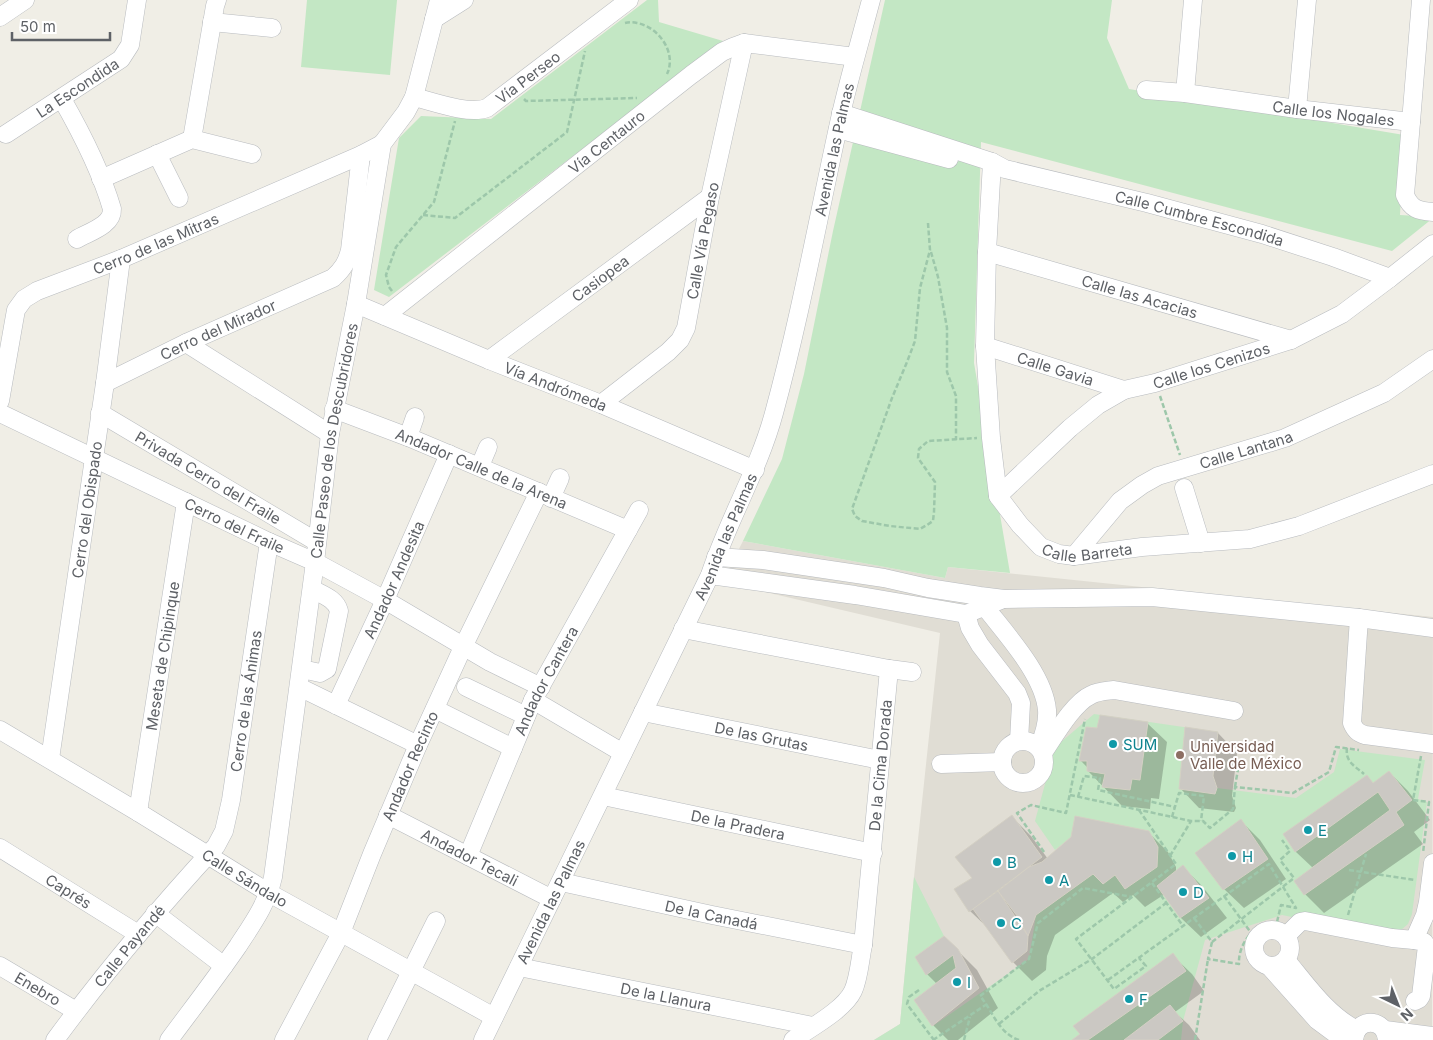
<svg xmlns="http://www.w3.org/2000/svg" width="1433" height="1040" font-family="Inter,sans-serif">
<rect width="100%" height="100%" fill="#f0eee6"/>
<!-- education -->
<polygon fill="#e0ddd4" points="743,541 945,578 948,567 1433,617 1432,1040 874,1040 900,1024 914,877 940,633 722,582"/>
<!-- green -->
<g fill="#c3e7c4">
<polygon points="307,0 397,0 390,75 301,67"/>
<polygon points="647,0 658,0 659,22 723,41 389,297 374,290 399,138 421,116 491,119"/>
<polygon points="885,0 1112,0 1107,38 1129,89 1404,135 1400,215 1433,217 1433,218 1392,251 981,142 974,363 1010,573 948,567 945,578 743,541 782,459 804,374 833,231"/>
<polygon points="1094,714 1218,732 1213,776 1217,788 1296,798 1334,772 1340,749 1425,760 1418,799 1427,802 1412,914 1408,924 1401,930 1380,935 1282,915 1205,940 1183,1021 1181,1040 874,1040 900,1024 914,877 944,936 915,957 926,975 953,955 956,968 914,1000 933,1026 1029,959 1036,915 1093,874 1103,884 1115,875 1125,889 1156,867 1071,837 1055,850 1035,821 1055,747"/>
</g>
<!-- shadow -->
<g fill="#0003">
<polygon points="1147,723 1167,742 1159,799 1151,798 1150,809 1122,806 1088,771 1088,768 1080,760 1098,729"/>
<polygon points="1218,733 1237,753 1232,796 1236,808 1234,812 1199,808 1180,788"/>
<polygon points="1389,772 1408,791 1430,820 1414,832 1423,844 1324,913 1305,894 1313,868 1296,852 1285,835 1374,784"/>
<polygon points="1012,817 1031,836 1048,859 1148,832 1168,852 1176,867 1176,872 1183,867 1202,886 1227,918 1201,937 1181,918 1165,894 1145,907 1133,895 1123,902 1113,893 1055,935 1047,956 1046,970 1032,981 1013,962 990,930 970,911 956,889 974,878"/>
<polygon points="1241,821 1260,840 1286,879 1244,908 1224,889"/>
<polygon points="944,937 977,970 998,1008 958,1040 948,1040 933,1025 916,1000 937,984 927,974 916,957"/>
<polygon points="1172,955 1192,974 1204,991 1175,1012 1189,1025 1200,1040 1074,1040"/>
</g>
<!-- building -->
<g fill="#cbc8c3" stroke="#d4d0c4">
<polygon points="1100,715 1148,722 1140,780 1132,779 1130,790 1102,787 1105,774 1087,771 1087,761 1079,761 1086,727 1097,728"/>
<polygon points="1185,727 1218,732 1213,776 1217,788 1215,794 1179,789"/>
<polygon points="1389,771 1412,800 1396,812 1404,825 1304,895 1294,881 1390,810 1378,792 1295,852 1283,834 1367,775 1373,783"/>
<polygon points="1012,815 1042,857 969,912 954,889 972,878 955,857"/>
<polygon points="1075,816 1149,831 1158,847 1157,867 1125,889 1115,875 1103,884 1093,874 1036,915 1028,936 1018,917 998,891 1029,867 1042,862 1071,837"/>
<polygon points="1241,819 1268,859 1223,890 1195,853"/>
<polygon points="1183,865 1209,898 1180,918 1157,886"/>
<polygon points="998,891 1028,936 1027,951 1012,963 973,909"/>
<polygon points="944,936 958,949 979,988 932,1026 914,1000 956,968 953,955 926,975 915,957"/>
<polygon points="1173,953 1186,971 1088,1040 1072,1040 1080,1034 1073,1026"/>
<polygon points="1170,1005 1183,1021 1158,1040 1124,1040"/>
</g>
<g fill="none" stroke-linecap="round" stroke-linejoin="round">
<defs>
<g id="minor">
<path d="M1421,0L1405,195C1411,209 1418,211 1433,212"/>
<polyline points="0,17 25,0"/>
<polyline points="434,19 464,0"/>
<polyline points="212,22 272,28"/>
<path id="s1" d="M1146,90L1185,93L1297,109L1411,122"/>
<polyline points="1185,93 1193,0"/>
<path id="s2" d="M414,97C434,102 469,115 487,108L629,0"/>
<path d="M62,99C82,134 101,171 112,209C113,225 89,232 77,239"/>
<polyline points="1297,109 1307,0"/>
<path id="s3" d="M841,113L992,162L1005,169L1147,203L1262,234L1333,257L1390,278"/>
<polyline points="838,129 949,159"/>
<path id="s4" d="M6,134L121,59L130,45L137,0"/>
<polyline points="192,139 215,6 217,0"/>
<polyline points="157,154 179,198"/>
<path id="s5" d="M992,162L987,252L985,346L991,438L998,496L1020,525L1041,547L1059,554L1074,556L1142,547L1250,539L1299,526L1433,474"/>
<polyline points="101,179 192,139 252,154"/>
<path id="s6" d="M987,252L1291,340"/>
<path id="s7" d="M356,304L489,360L601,404L755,470"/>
<path id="s8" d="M385,316L691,75L722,52L733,47L744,43L855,57"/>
<polyline points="186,343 330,434"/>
<path id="s9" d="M985,346L1124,390"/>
<path id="s10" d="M489,360L710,197"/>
<path id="s11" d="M105,383L186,343L333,278C343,269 347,262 350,250L361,155"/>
<path id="s12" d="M0,401L14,321L16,310L24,299L37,291L121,259L361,155L382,144"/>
<path id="s13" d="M601,404L668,352L680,340L686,328L710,197L744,43"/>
<path id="s14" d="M334,409L408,437L628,530"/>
<path id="s15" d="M0,413L269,542L315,562L385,600L490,662L541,687"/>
<path id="s16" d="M100,413L317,542"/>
<polyline points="408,437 415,417"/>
<polyline points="480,466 488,447"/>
<polyline points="1184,488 1201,543"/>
<path id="s17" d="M998,496L1070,428L1098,405L1124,390L1155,383L1291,340L1342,314L1390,278L1433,244"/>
<polyline points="551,498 560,478"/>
<path id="s18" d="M1074,556L1120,501L1142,485L1158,476L1285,438L1384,393L1433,359"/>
<polyline points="716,557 763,560 884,578 928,588 980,596 1004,599 1152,597 1359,618 1433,628"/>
<polyline points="710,575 855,595 966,614 1001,600"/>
<path d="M980,597L985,607C1006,634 1044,675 1047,710C1048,723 1044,735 1039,747"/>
<polyline points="966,614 970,628 980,645 1017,693 1021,703 1019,741"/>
<path d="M1359,618L1352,723C1355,730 1358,733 1365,735L1433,744"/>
<polyline points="683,629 889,669 912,672"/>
<path d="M302,669L320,673L327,669L339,611C336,599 323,595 312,589"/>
<polyline points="299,687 418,745"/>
<polyline points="466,687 526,716"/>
<polyline points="533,700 623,753"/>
<path id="s19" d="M336,705L385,600L449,454"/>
<polyline points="435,709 513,748"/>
<path id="s20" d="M643,712L880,760"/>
<path id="s21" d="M0,730L138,812L269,893L494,1017"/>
<circle cx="1023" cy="762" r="21"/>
<path d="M1043,753C1054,737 1073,703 1091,695C1098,691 1106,691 1114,690L1234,711"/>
<path id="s22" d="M50,759L105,383L121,259"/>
<polyline points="941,764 1002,762"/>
<path id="s23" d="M603,796L873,853"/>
<path id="s24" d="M138,812L186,502"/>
<path id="s25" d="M388,815L552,899"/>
<path id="s26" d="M0,848L138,934"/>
<path id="s27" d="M468,856L533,700L639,510"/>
<path id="s28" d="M561,882L712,915L863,945"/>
<polyline points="155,913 224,966"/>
<circle cx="1272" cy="948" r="18"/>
<polyline points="1286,936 1300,922 1305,921 1392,938 1414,940 1425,915 1428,902 1433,863"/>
<polyline points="1414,940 1424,942 1427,946 1421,996 1419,999 1415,1001"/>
<path d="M1286,960C1307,985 1327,1015 1357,1030"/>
<path id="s29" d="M0,966L76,1011"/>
<polyline points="1269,966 1317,1020 1344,1040"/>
<path id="s30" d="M519,967L813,1026"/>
<polyline points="1385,1030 1433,1036"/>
<path id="s31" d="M55,1040C105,972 159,908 216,846L224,831L231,800L269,542"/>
<path id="s32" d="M169,1040C192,1009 216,978 238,946C253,923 267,904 273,877L315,562L330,434L356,304L382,144L406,112L414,97L439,0"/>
<path id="s33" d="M284,1040L341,933L372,854L418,745L463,647L539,492"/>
<polyline points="377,1040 436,921"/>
<path id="s34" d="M483,1040L710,575C728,520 759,469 774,413C801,314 819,213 841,114C850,75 861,38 871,0"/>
<path id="s35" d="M793,1040C810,1028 844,1010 853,991C859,978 860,959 863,945L889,669"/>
<path d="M1354,1040C1356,1017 1385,1017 1387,1040"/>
</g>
</defs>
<!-- minor casing -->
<use href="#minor" stroke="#b8bbbf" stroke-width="19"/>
<!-- path -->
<g stroke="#9dc7aa" stroke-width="2.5" stroke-dasharray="5 2.5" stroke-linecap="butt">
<path d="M625,23C629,22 633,22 637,23C659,27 677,53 667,74"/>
<polyline points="524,99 526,101 637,98"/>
<polyline points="423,215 455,218 567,132 585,51"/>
<polyline points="928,223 930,250 920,288 915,341 907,362 892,398 852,509 855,516 862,521 890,526 920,529 927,525 933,521 934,512 935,482 918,458 919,449 928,441 977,438"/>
<polyline points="931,252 938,277 947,328 947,372 956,396 956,440"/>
<polyline points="392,291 389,287 386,275 396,247 434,202 455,121"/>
<polyline points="1160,396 1180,455"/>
<path d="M1347,748C1345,762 1355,766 1364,774"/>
<polyline points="1421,756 1413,800 1429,802 1423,853"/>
<polyline points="1235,787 1239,763"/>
<polyline points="1070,795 1191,821 1203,821 1210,828 1233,809 1235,787 1293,793 1329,772 1336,747 1359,750"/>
<polyline points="1078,797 1084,776 1100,778 1098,790 1175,807"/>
<polyline points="1139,810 1176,864 1076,939 1114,989 1146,966 1139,958"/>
<polyline points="1172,817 1179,793 1204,796 1201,821"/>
<polyline points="1044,852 1017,813 1031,805 1066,813 1085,719"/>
<polyline points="1170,856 1191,821"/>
<polyline points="1349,870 1415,880"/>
<polyline points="1152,883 1183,926"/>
<polyline points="1224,896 1252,934"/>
<polyline points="1348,915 1366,854"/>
<path d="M1194,918L1212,942L1208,959L1239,964C1238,949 1248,930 1264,927C1268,926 1272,927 1276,927"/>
<polyline points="1212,942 1294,878 1280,860 1290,851 1282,840"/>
<polyline points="1108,980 1269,864 1296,908 1281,905 1277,922"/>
<polyline points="919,990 909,997 907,1004 934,1040"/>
<polyline points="999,1024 1039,991 1092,959 1166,903"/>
<polyline points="933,1040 987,1004"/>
<polyline points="964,1040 970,1017"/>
<path d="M1019,1040C998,1033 993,1011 980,996L1029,959L1038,923L1083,888L1132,897"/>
<polyline points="1195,1040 1208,959"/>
</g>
<!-- minor -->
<use href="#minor" stroke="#fff" stroke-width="18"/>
</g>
<!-- markers -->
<g fill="#0f9aa8" stroke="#fff" stroke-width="2">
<circle cx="1113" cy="744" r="5"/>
<circle cx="1308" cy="830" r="5"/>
<circle cx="1232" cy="856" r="5"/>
<circle cx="997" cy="862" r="5"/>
<circle cx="1049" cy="880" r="5"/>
<circle cx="1183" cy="892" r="5"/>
<circle cx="1001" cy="923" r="5"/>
<circle cx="957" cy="982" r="5"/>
<circle cx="1129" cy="999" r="5"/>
</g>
<circle fill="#8d6e63" stroke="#fff" stroke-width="2" cx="1180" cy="755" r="5"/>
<g text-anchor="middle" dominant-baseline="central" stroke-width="4" stroke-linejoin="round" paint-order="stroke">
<!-- street labels -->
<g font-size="15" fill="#5e6166" stroke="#fff">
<text stroke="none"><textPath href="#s2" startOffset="126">Vía Perseo</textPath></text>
<text stroke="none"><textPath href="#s4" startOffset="85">La Escondida</textPath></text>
<text stroke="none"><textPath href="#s1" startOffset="189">Calle los Nogales</textPath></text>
<text stroke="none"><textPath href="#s8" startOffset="282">Vía Centauro</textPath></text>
<text stroke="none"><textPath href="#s34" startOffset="962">Avenida las Palmas</textPath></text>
<text stroke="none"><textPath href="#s3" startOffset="374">Calle Cumbre Escondida</textPath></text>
<text stroke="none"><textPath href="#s13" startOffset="204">Calle Vía Pegaso</textPath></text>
<text stroke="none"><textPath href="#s12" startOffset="249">Cerro de las Mitras</textPath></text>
<text stroke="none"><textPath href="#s10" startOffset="138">Casiopea</textPath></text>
<text stroke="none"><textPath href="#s6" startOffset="159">Calle las Acacias</textPath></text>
<text stroke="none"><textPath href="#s11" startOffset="125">Cerro del Mirador</textPath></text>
<text stroke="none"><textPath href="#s17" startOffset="256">Calle los Cenizos</textPath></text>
<text stroke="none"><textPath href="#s9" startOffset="74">Calle Gavia</textPath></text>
<text stroke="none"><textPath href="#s7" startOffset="216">Vía Andrómeda</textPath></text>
<text stroke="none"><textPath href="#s32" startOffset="635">Calle Paseo de los Descubridores</textPath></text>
<text stroke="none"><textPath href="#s18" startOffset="209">Calle Lantana</textPath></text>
<text stroke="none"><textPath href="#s14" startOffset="159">Andador Calle de la Arena</textPath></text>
<text stroke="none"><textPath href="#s16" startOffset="126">Privada Cerro del Fraile</textPath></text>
<text stroke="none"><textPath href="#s22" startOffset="252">Cerro del Obispado</textPath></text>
<text stroke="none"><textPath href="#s15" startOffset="260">Cerro del Fraile</textPath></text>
<text stroke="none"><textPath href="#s34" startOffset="559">Avenida las Palmas</textPath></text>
<text stroke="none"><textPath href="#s5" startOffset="449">Calle Barreta</textPath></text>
<text stroke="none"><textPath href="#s19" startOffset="138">Andador Andesita</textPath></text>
<text stroke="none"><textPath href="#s24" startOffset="158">Meseta de Chipinque</textPath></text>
<text stroke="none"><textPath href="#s27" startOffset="192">Andador Cantera</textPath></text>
<text stroke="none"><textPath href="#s31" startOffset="401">Cerro de las Ánimas</textPath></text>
<text stroke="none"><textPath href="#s20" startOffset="121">De las Grutas</textPath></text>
<text stroke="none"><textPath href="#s35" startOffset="306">De la Cima Dorada</textPath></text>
<text stroke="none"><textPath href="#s33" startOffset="302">Andador Recinto</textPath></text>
<text stroke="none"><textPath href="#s23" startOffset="138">De la Pradera</textPath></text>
<text stroke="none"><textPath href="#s25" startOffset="92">Andador Tecali</textPath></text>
<text stroke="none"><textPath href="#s21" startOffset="286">Calle Sándalo</textPath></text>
<text stroke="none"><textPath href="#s26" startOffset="81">Caprés</textPath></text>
<text stroke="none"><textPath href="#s34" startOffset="154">Avenida las Palmas</textPath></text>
<text stroke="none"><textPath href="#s28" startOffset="154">De la Canadá</textPath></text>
<text stroke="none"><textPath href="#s31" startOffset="120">Calle Payandé</textPath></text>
<text stroke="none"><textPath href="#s29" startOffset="44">Enebro</textPath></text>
<text stroke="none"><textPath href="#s30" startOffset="150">De la Llanura</textPath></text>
</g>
<!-- culture labels -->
<g font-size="15" fill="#0d838f" stroke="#fff" text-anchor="start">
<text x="1123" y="744">SUM</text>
<text x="1318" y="830">E</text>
<text x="1242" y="856">H</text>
<text x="1007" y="862">B</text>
<text x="1059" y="880">A</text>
<text x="1193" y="892">D</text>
<text x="1011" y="923">C</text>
<text x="967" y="982">I</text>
<text x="1139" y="999">F</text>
</g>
<!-- education labels -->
<g font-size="15" fill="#785e54" stroke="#fff" text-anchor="start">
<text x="1190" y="746">Universidad<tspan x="1190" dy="17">Valle de México</tspan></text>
</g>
</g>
<!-- north arrow -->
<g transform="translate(1398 1005) rotate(137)" stroke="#ffffff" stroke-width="4" paint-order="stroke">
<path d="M0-4L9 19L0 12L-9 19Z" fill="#5e6166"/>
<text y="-8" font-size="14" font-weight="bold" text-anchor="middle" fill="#5e6166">N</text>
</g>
<!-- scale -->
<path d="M12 32v8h98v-8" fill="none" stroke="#5e6166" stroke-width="2.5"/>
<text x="20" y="32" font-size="15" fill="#5e6166" stroke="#ffffff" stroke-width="4" paint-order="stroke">50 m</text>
</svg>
